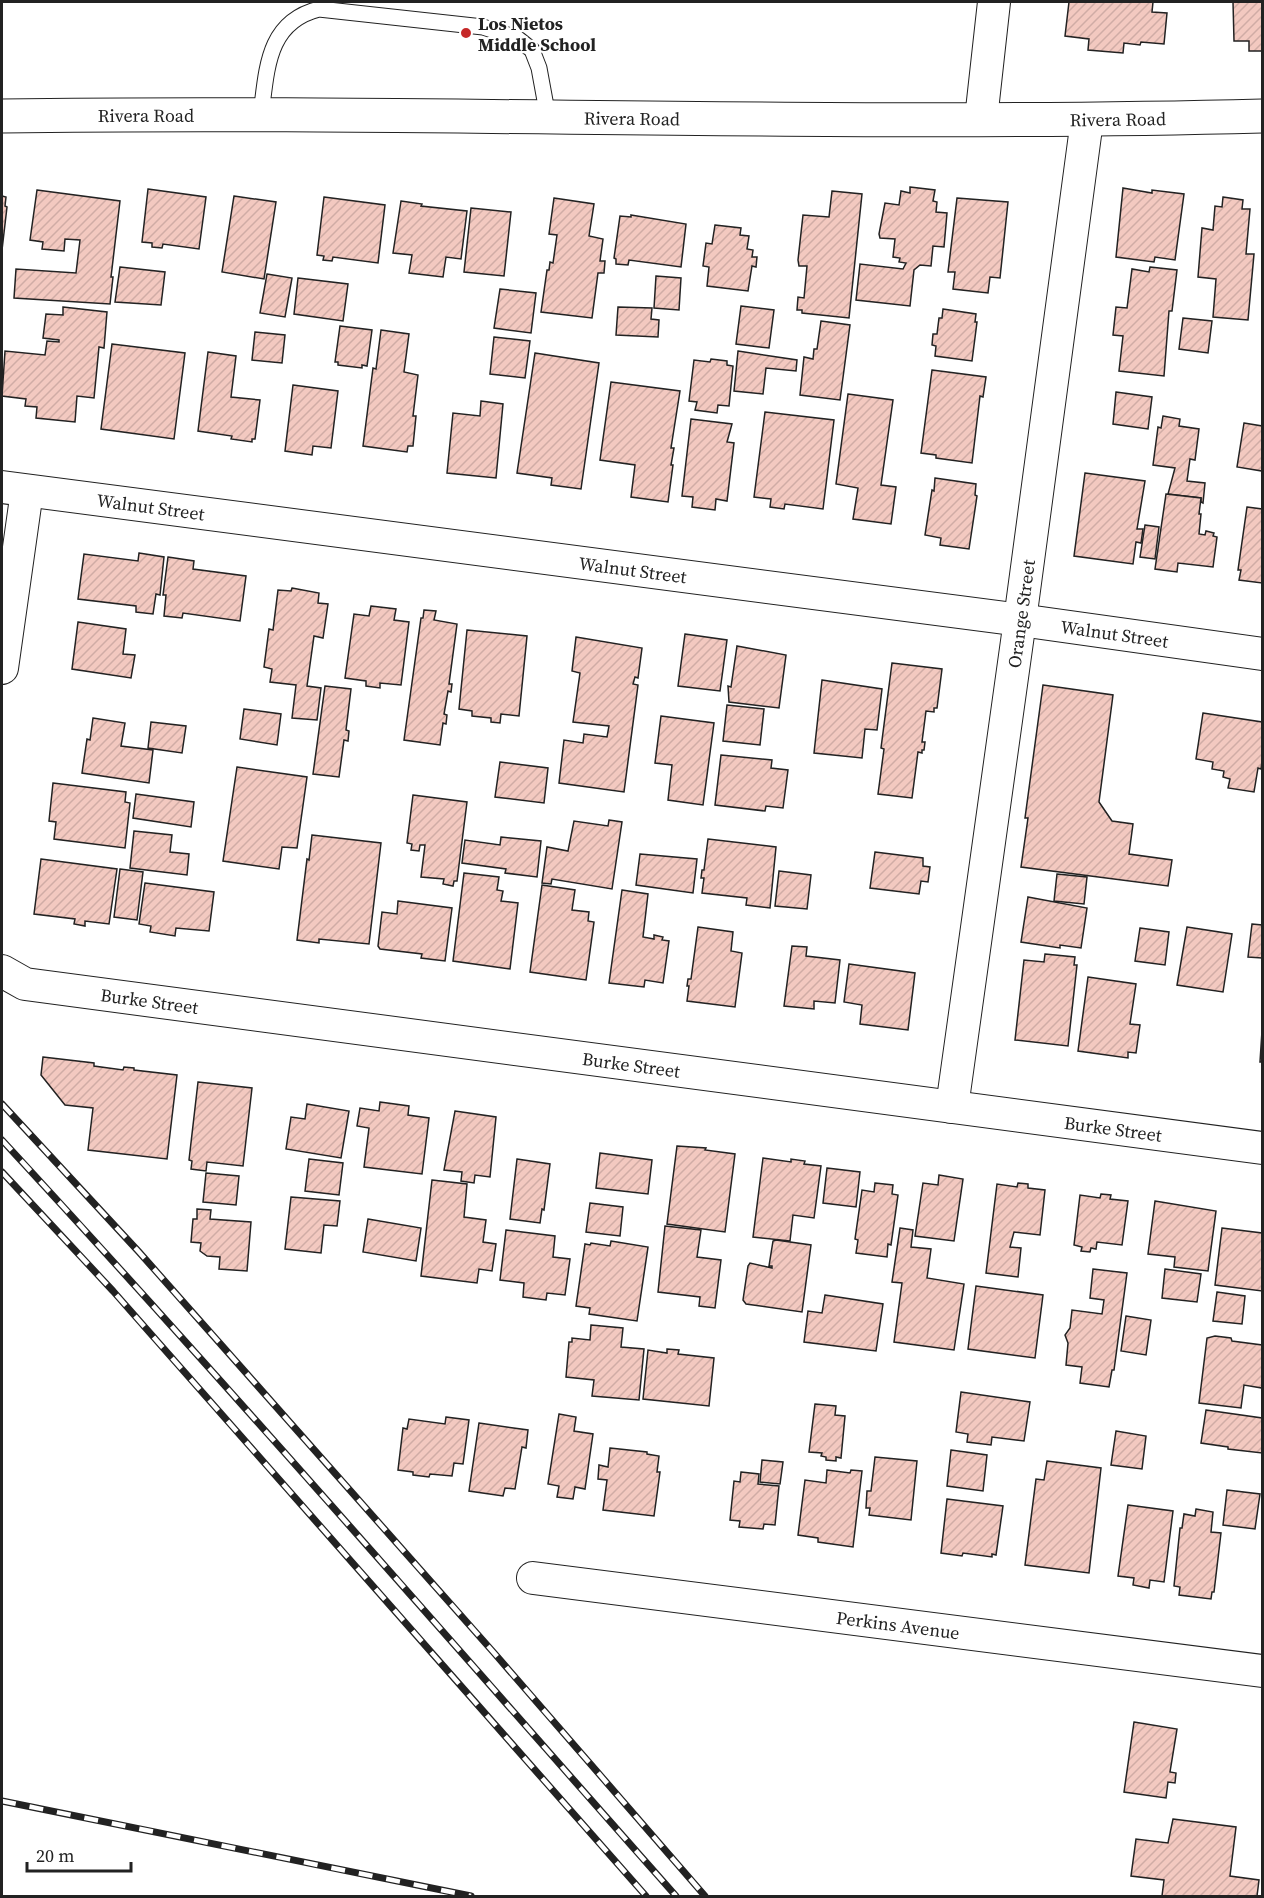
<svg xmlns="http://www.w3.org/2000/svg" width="1264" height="1898" font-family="'Source Serif 4',serif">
<defs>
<pattern id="building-hatch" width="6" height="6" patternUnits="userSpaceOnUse" patternTransform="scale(1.5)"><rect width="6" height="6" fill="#f3c9c0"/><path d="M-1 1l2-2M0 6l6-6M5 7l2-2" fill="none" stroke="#d0aca5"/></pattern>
</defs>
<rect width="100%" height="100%" fill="#fff"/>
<!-- building -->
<g fill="url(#building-hatch)" stroke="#222" stroke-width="1.5">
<polygon points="1069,2 1153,2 1152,12 1167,13 1164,44 1141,42 1140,45 1124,43 1123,53 1088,50 1089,39 1065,36"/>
<polygon points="1233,2 1262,2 1262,53 1262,51 1249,51 1249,41 1234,41"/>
<polygon points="910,187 935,190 933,201 937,202 936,212 947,213 944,247 933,246 931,266 920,265 914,270 910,306 856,300 860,264 903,269 906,263 899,262 900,258 893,257 895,239 880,238 879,234 885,203 899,205 901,191 910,193"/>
<polygon points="1123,188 1152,193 1152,190 1184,194 1175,260 1155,257 1154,262 1116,257"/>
<polygon points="148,189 206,197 199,249 163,244 162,248 152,247 152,243 142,242"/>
<polygon points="37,190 120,201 111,277 113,277 110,304 14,298 16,269 76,273 80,240 65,239 64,251 42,249 43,242 30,240"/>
<polygon points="832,191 862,194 849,318 802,313 802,310 797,310 798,297 804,298 807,266 799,266 798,260 803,215 829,217"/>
<polygon points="2,196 6,197 5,206 7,207 2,250"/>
<polygon points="234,196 276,202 264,279 222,272"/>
<polygon points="324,197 385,205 378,263 333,257 332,261 323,260 324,256 317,255"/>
<polygon points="1223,197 1243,200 1242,209 1250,209 1246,254 1254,254 1248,320 1213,317 1216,279 1198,277 1202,228 1213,230 1215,206 1222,207"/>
<polygon points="554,198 594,204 589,236 603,239 600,261 605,261 604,273 598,273 592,318 541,312 547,270 549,270 550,262 553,263 557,235 549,234"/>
<polygon points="957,198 1008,202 1000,278 990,277 988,293 953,289 955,272 948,272"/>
<polygon points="401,201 422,204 421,206 467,211 461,259 446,257 443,277 409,273 412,255 393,253"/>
<polygon points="471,208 511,212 504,276 464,272"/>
<polygon points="631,215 686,224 681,267 629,260 628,265 616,264 616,259 614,258 620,216 631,217"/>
<polygon points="715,225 741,228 740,235 749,236 747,249 753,250 752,257 757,257 756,267 752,266 748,291 707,286 709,267 703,266 706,243 712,244"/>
<polygon points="120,267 165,272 161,305 115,302"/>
<polygon points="1150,267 1177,270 1172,311 1169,311 1164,376 1119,371 1123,336 1113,335 1116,307 1127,308 1132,269 1149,272"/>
<polygon points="267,274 292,278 285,317 260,313"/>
<polygon points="656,276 681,278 679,310 654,308"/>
<polygon points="298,278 348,284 343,321 294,314"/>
<polygon points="500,289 536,293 531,333 494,328"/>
<polygon points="741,306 774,310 769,348 736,344"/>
<polygon points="63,307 107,312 104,348 99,347 94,398 77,396 75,422 36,418 37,407 25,406 26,399 2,396 5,351 45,355 47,341 59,342 59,340 43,338 46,314 63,315"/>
<polygon points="618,307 652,308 651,319 659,320 658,337 616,335"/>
<polygon points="943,309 976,314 975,322 977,322 972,361 935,356 936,346 932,345 933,334 937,334 939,318 942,318"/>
<polygon points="1183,318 1212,321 1208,353 1179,349"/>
<polygon points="821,321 850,325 840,400 800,395 804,357 813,359 814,349 817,349"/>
<polygon points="340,326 372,330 367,366 362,365 362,368 338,365 338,362 335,362"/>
<polygon points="381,330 409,334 404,372 418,375 413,416 416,416 413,446 408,446 407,452 363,446 373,368 376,369"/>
<polygon points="255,332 285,335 282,363 252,360"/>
<polygon points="494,337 530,341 525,378 490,374"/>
<polygon points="112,344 185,353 174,439 101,429"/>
<polygon points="738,351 797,360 796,371 766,368 763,394 734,391"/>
<polygon points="208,352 236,356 231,397 260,400 255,439 252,439 252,442 231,439 232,436 198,431"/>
<polygon points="535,353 599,363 581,489 551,485 552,478 517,473"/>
<polygon points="711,359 727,361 727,365 733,366 729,406 718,405 717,413 695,410 697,402 689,401 694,360 710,362"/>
<polygon points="932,370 986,377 983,397 980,396 972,463 936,458 936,455 921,453"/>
<polygon points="611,382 680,391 671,448 674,448 671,465 673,465 668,502 631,497 635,465 600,460"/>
<polygon points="293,385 338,391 331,448 313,446 312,455 285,451"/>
<polygon points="1116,392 1152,397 1148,429 1113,424"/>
<polygon points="848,394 893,400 881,485 896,487 891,524 853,519 858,488 836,484"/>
<polygon points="481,401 503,404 496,478 447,473 453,413 480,416"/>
<polygon points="765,412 834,420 823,509 785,504 784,509 770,507 771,499 754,497"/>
<polygon points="1163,416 1180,419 1179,426 1199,429 1195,460 1190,459 1187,481 1205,483 1203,503 1201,502 1201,498 1168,494 1175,468 1153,465 1158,427 1161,428"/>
<polygon points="691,419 732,424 727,442 734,443 727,501 716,499 715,510 692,507 693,497 682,496"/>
<polygon points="1244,423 1262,426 1262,471 1237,467"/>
<polygon points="1085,473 1145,481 1137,529 1143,529 1141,543 1136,542 1133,564 1074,556"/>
<polygon points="935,478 976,484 975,495 977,496 969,549 940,545 941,538 925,535 932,490 934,491"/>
<polygon points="1166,494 1201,498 1199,514 1201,514 1199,534 1205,535 1206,531 1214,533 1213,536 1217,537 1213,567 1178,563 1177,572 1155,569"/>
<polygon points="1247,507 1262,509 1262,583 1239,580 1241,570 1238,570"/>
<polygon points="1145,525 1159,527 1155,559 1140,557"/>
<polygon points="139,553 164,557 160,595 156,594 153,614 136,612 136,606 78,599 84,554 138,561"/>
<polygon points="168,557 194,561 193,569 246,576 240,621 183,613 182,618 164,616 166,595 163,595"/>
<polygon points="292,588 319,593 318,603 328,604 323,638 314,636 307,686 321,688 317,720 292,718 296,685 270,682 272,669 264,667 269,629 273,630 278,590 291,591"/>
<polygon points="371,606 396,609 394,620 409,622 401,685 380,683 380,688 366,686 366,681 345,678 354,614 369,616"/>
<polygon points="424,610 436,611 434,620 457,624 449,684 452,684 451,692 448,691 444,714 447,715 446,724 443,723 440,745 404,740 421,618 423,618"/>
<polygon points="78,622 126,629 123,654 135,655 131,678 72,669"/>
<polygon points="467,630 527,636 519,716 501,714 500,723 491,722 491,718 472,716 472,711 459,709"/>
<polygon points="685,634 727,640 720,691 678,686"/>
<polygon points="576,637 642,648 638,678 635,677 633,684 638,685 624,792 559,783 564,740 583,743 584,734 607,737 609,726 573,722 580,673 572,671"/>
<polygon points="737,646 786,655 779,708 729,702 728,686 731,687"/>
<polygon points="892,663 942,669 937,708 934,708 934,712 926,711 922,742 925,742 924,750 922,750 922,753 918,752 912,798 878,794 884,749 881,748"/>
<polygon points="822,680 882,689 877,730 865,729 862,758 814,753"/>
<polygon points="1043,685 1113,695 1099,802 1112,821 1133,824 1129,854 1172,860 1168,886 1021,867 1028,818 1025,818"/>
<polygon points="325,686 351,689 346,730 349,731 348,741 344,740 339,777 313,774"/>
<polygon points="727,705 764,709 760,745 723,741"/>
<polygon points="244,709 281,714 277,745 240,739"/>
<polygon points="1203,713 1262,722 1262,762 1261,769 1258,768 1254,792 1228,788 1230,779 1223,777 1224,771 1212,769 1213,762 1196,759"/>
<polygon points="661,716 714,723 703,805 668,800 672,765 655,763"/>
<polygon points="93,718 125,723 121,746 153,750 149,783 82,773 87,739 90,740"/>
<polygon points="151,722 186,726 182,753 148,748"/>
<polygon points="721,755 772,760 771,768 788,770 783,808 766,806 765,811 715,805"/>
<polygon points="500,762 548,768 544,803 495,797"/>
<polygon points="237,767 307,777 297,848 282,847 279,869 223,861"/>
<polygon points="53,783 126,792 125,802 130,803 125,848 54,839 56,822 49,821"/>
<polygon points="136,794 194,802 191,827 133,818"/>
<polygon points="413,795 467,802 457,881 454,881 453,886 443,884 444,879 421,877 425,845 420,845 419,851 411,850 412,844 407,843"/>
<polygon points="609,820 622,822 612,889 552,879 551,884 542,883 547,847 568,851 574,821 608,826"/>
<polygon points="134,831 172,835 170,852 189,854 187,875 130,868"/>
<polygon points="312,835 381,843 369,944 319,939 319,943 297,940 307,859 309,860"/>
<polygon points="501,837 541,841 537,877 505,873 506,869 462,863 465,840 500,845"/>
<polygon points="708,839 776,847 770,908 746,905 747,898 702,893 704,878 701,878 702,870 704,870"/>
<polygon points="875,852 923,858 923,866 930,867 928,882 921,881 919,894 870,888"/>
<polygon points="640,854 697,859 693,893 636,885"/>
<polygon points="41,859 117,869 109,924 85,921 85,926 74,924 75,919 34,914"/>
<polygon points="120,869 143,872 137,920 114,917"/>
<polygon points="779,871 811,875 807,909 775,906"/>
<polygon points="464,873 499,877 497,890 503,891 501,901 518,903 510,969 453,961"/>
<polygon points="1057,874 1087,877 1084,904 1054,901"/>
<polygon points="145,883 214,892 209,931 176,928 175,936 150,932 151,926 139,924"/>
<polygon points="542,885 575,890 572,910 589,912 588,921 594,922 586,980 530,972"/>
<polygon points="622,890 648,894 643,937 654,939 654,935 663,937 662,940 669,941 663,983 645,980 644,987 609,983"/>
<polygon points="1028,897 1087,908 1081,948 1060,945 1060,948 1021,942"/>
<polygon points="398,901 452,908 445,961 421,958 422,954 380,949 378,946 382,912 397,914"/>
<polygon points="1252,924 1262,925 1262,958 1248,957"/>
<polygon points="698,927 733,932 731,951 742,953 735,1007 687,1001 689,986 687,986 688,979 691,979"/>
<polygon points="1187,927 1232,934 1223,992 1177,985"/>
<polygon points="1140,928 1169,932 1165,965 1135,961"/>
<polygon points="792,946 807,947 806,956 840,960 835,1003 814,1001 814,1009 784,1006"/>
<polygon points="1045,954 1075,957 1074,965 1077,965 1068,1046 1015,1040 1024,960 1044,962"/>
<polygon points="849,964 915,973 908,1030 860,1024 862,1005 844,1002"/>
<polygon points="1088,977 1136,984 1130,1024 1140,1025 1136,1053 1128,1052 1128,1058 1078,1051"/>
<polygon points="1262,1031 1262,1062 1260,1062"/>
<polygon points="43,1057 94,1063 94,1066 123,1070 124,1067 134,1068 134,1070 177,1075 167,1159 88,1150 93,1108 65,1105 41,1075"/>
<polygon points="198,1082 252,1088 243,1166 207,1162 206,1171 191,1169 192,1161 189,1160"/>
<polygon points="380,1102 409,1106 408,1115 429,1118 422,1174 364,1167 369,1128 357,1126 360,1108 379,1111"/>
<polygon points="307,1104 349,1111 341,1158 286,1149 291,1117 305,1119"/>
<polygon points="455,1111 496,1117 490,1177 475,1175 474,1183 461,1181 462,1172 444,1170"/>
<polygon points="677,1146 706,1148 705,1150 735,1154 725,1232 667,1224"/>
<polygon points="600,1153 652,1160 648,1194 596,1188"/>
<polygon points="763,1158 791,1162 791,1159 805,1161 804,1164 821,1166 814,1218 793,1215 790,1241 753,1237"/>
<polygon points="309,1159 343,1163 339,1195 305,1191"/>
<polygon points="517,1159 550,1164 544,1210 542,1209 540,1223 510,1219"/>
<polygon points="827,1168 860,1172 856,1207 823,1203"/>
<polygon points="206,1173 239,1176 236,1205 203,1202"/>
<polygon points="939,1175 963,1179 954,1241 915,1236 923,1183 938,1185"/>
<polygon points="432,1180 467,1184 464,1217 486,1220 483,1242 496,1244 492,1271 479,1269 477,1283 421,1276"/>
<polygon points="875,1183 893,1185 892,1194 898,1195 891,1245 888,1244 887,1257 856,1253 858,1240 855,1239 862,1190 874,1192"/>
<polygon points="1018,1183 1028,1184 1028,1188 1045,1190 1040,1235 1014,1232 1010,1247 1021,1248 1018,1277 986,1273 997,1184 1017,1187"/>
<polygon points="1101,1194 1111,1195 1110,1199 1128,1201 1122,1245 1097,1242 1096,1249 1091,1248 1090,1252 1081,1251 1082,1247 1074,1245 1080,1195 1100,1198"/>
<polygon points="291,1197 340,1201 337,1226 324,1225 321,1253 285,1249"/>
<polygon points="1155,1201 1216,1211 1208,1271 1174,1267 1175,1257 1148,1254"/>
<polygon points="590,1203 623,1207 620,1236 586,1232"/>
<polygon points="197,1209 211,1210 210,1219 251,1222 247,1271 219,1269 220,1257 207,1256 200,1251 201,1243 191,1242 193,1219 197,1219"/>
<polygon points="368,1219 421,1228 416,1261 363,1252"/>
<polygon points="665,1226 701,1230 697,1257 721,1260 715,1308 699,1306 700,1297 658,1292"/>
<polygon points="900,1228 913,1230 911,1247 931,1249 927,1278 964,1284 954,1350 894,1342 902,1283 892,1282"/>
<polygon points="1222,1228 1262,1233 1262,1291 1215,1285"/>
<polygon points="506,1230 555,1236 553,1257 570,1259 565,1295 547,1293 546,1300 523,1297 524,1283 500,1280"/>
<polygon points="776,1240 811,1245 802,1312 746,1304 743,1300 748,1266 750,1263 772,1268 772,1266 769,1266 773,1241"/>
<polygon points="611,1241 648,1247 637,1321 589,1314 590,1308 576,1306 585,1244 590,1245 591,1243 610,1246"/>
<polygon points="1093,1269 1127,1273 1114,1370 1112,1370 1109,1387 1080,1383 1082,1367 1066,1365 1068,1343 1065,1335 1070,1328 1072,1310 1102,1314 1104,1300 1090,1298"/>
<polygon points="1165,1269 1201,1274 1197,1302 1162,1298"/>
<polygon points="976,1286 1043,1295 1035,1358 968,1349"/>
<polygon points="1217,1292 1245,1296 1242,1324 1213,1321"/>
<polygon points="825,1295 883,1304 876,1351 804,1342 808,1311 822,1313"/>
<polygon points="1126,1316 1151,1320 1146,1355 1121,1351"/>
<polygon points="591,1325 623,1328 621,1347 644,1349 639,1400 592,1396 594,1380 566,1377 569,1342 572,1342 572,1338 590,1340"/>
<polygon points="1215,1336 1231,1338 1232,1341 1262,1345 1262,1388 1244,1385 1241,1408 1199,1403 1207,1338"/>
<polygon points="667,1349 679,1350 678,1354 714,1358 709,1406 643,1399 648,1350 667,1353"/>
<polygon points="961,1392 1030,1402 1024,1441 992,1437 991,1445 967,1442 968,1434 956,1432"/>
<polygon points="815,1404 836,1406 835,1415 845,1416 841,1458 836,1457 836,1461 826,1460 826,1457 821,1456 822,1453 809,1452"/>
<polygon points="1206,1410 1262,1418 1262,1453 1228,1449 1228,1447 1201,1443"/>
<polygon points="559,1414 576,1417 574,1431 593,1434 585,1489 575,1487 573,1499 557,1497 559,1486 548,1484"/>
<polygon points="446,1417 469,1420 463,1464 454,1463 452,1476 430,1474 429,1477 413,1475 413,1472 398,1470 403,1428 407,1429 409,1419 445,1424"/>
<polygon points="479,1423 528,1430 526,1448 522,1447 515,1489 505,1488 503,1496 469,1491"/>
<polygon points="1116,1431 1146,1436 1142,1469 1111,1465"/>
<polygon points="610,1448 647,1452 647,1454 659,1456 657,1472 660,1472 654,1516 603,1510 607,1480 598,1479 599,1465 608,1467"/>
<polygon points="951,1450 987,1455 983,1491 947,1486"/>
<polygon points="875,1457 917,1461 911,1520 869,1515 870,1508 866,1508 867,1491 871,1491"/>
<polygon points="762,1460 783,1462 780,1484 760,1482"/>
<polygon points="1047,1461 1101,1468 1089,1573 1025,1565 1036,1479 1044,1480"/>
<polygon points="827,1470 850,1473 851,1470 862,1471 853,1547 818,1542 818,1538 798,1535 805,1480 826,1483"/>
<polygon points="741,1472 759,1474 758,1484 779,1486 775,1525 764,1524 763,1529 739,1527 740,1521 730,1520 734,1481 740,1482"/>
<polygon points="1227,1490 1260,1494 1255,1529 1223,1525"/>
<polygon points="947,1499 1003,1506 996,1555 992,1554 992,1557 963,1553 962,1556 941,1553"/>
<polygon points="1128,1505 1173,1511 1164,1582 1150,1580 1149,1588 1133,1585 1134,1578 1118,1576"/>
<polygon points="1196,1509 1213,1512 1211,1532 1221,1533 1214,1592 1212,1592 1211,1599 1179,1595 1180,1587 1174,1586 1180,1528 1182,1528 1184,1514 1195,1516"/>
<polygon points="1134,1722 1177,1729 1170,1772 1176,1773 1175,1783 1168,1782 1166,1798 1124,1792"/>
<polygon points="1173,1819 1236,1827 1230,1876 1259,1880 1257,1896 1162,1896 1164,1880 1131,1876 1136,1839 1168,1843"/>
</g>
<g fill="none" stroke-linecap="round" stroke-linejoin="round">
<defs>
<path id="service" d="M261,114C267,69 267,22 319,9L483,27L517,38L532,50L539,68L548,117"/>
<g id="minor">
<polyline points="981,119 994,2"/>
<path id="s1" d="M2,487L1020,620L1262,654"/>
<polyline points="2,668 27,491"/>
<path id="s2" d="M2,971L25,984L1262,1148"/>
<path id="s3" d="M952,1107L1020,620L1087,120"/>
<path id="s4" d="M533,1578L1262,1671"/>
</g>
<g id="tertiary">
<path id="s5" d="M2,116C422,110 842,127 1262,116"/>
</g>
</defs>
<!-- service casing -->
<use href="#service" stroke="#222" stroke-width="17"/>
<!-- minor casing -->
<use href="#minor" stroke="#222" stroke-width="34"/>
<!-- tertiary casing -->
<use href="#tertiary" stroke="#222" stroke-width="35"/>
<!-- service -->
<use href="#service" stroke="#fff" stroke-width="15"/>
<!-- minor -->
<use href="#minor" stroke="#fff" stroke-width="32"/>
<!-- tertiary -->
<use href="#tertiary" stroke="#fff" stroke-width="33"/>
<defs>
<g id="rail">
<polyline points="2,1104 139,1252 495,1654 705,1896"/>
<path d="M2,1140C231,1388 452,1643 676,1896"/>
<polyline points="2,1172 113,1291 646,1896"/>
<polyline points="2,1801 471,1896"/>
</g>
</defs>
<!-- rail casing -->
<use href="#rail" stroke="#222" stroke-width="7"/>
<!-- rail -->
<use href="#rail" stroke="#fff" stroke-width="4.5" stroke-dasharray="14" stroke-linecap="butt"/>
</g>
<!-- markers -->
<circle fill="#c62828" stroke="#fff" stroke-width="2" cx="466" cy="33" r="6"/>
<g text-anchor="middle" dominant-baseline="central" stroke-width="4.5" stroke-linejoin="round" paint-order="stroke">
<!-- poi labels -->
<g font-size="18" font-weight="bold" fill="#222" stroke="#fff" text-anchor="start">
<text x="478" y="23">Los Nietos<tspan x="478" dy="21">Middle School</tspan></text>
</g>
<!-- street labels -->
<g font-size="18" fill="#222" stroke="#fff">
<text stroke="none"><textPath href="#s5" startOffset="144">Rivera Road</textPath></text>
<text stroke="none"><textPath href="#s5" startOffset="630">Rivera Road</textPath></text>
<text stroke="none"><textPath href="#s5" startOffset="1116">Rivera Road</textPath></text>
<text stroke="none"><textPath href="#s1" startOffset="150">Walnut Street</textPath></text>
<text stroke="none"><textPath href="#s1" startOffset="636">Walnut Street</textPath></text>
<text stroke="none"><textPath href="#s3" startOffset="498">Orange Street</textPath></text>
<text stroke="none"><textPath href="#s1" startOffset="1122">Walnut Street</textPath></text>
<text stroke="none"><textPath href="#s2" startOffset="152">Burke Street</textPath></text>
<text stroke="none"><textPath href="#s2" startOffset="638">Burke Street</textPath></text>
<text stroke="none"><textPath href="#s2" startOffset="1124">Burke Street</textPath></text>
<text stroke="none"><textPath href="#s4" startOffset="368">Perkins Avenue</textPath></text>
</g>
</g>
<!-- border -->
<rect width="1264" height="1898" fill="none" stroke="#222222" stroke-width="6"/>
<!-- scale -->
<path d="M27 1862v9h104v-9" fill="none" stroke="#222222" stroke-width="3"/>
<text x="36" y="1862" font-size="18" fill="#222222" stroke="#ffffff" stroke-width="4.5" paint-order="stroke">20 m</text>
</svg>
